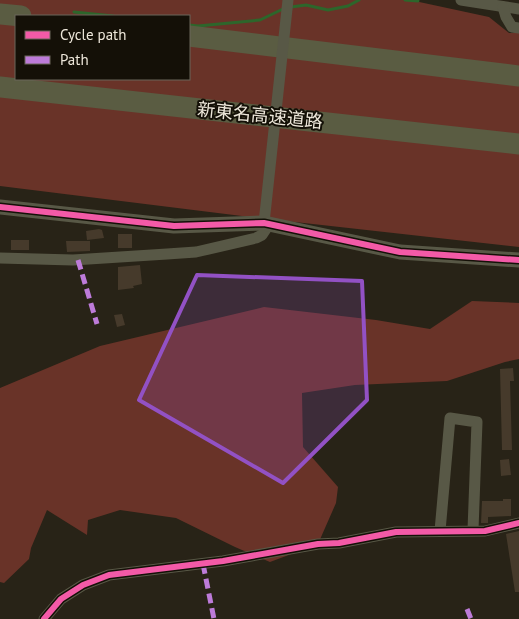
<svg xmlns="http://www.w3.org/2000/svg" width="519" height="619" font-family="'PT Sans','Noto Sans JP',sans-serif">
<rect width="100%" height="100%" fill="#282317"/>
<!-- green -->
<g fill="#693328" fill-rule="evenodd">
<path d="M0,0H410L489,17L509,33H519V247L259,218L0,186ZM16,16H189V79H16Z"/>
<polygon points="472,301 519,303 519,359 505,362 447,381 355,385 302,393 303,447 338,487 336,503 318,544 270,562 235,547 176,518 120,510 88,520 87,535 47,510 31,548 29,559 4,583 0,582 0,388 100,346 264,307 376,320 430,329"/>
</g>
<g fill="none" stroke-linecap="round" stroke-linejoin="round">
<!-- stream -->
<g stroke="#2d662b" stroke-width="3">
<polyline points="405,0 418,1"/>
<polyline points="291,7 306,5 328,10 348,6 359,0"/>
<polyline points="74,12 113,16"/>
<polyline points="189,25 198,26 260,20 285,8"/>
</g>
</g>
<!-- building -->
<g fill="#463a2b">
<polygon points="99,229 102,230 104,238 87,240 86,231"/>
<rect x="118" y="234" width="14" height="14"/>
<rect x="11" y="240" width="18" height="10"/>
<polygon points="66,241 90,241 90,251 67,252"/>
<polygon points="140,265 142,284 133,286 134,288 118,290 118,267"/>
<polygon points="122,314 125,325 117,327 114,315"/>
<polygon points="513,368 514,381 510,381 512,450 502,450 500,369"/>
<polygon points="509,459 511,475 501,476 500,460"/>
<polygon points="503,499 511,499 511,516 488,517 488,523 481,523 482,501 503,501"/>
<polygon points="519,531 519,592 515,592 506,534"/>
</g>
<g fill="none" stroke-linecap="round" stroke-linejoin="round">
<!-- minor -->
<g stroke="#585846" stroke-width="11">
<polyline points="461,0 519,9"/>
<polyline points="503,7 506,17 512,27 519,28"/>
<polyline points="0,258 73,260 167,254 196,252 256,238 262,235 266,229 264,223"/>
<polyline points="440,531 450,418 477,422 473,530"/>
<polyline points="44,619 61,599 83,585 109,575 223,561 318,544 339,543 396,532 485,531 519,523"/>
</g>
<!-- tertiary -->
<polyline stroke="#585846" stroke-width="15" points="0,207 174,226 264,223 400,252 519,260"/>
<!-- motorway -->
<g stroke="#5a5c42" stroke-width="21">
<polyline points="0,14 21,16"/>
<polyline points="189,36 519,76"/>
<polyline points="0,87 519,144"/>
</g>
<!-- minor-bridge -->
<polyline stroke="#585846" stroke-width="11" points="264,223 288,0"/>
<!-- quiet -->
<g stroke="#bd7bd9" stroke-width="5" stroke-dasharray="10 5" stroke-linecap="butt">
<polyline points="78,260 97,324"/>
<polyline points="203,564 214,619"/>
<polyline points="467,609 471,619"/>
</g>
<defs>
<g id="cycleway">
<polyline points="0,207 174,226 264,223 400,252 519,260"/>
<polyline points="44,619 61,599 83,585 109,575 223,561 318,544 339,543 396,532 485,531 519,523"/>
</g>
</defs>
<!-- cycleway casing -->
<use href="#cycleway" stroke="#141007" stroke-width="9"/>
<!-- cycleway -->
<use href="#cycleway" stroke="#f35aa7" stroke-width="6"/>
</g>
<!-- marked area -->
<path fill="#9251c4" fill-opacity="0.2" stroke="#9251c4" stroke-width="4" stroke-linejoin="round" d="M197,275L362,281L367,400L283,483L139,400Z"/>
<g text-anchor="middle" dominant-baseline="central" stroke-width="4" stroke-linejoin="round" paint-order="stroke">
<!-- street labels -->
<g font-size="18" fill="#ede7da" stroke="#141007">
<text transform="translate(260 115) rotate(6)">新東名高速道路</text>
</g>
</g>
<!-- legend -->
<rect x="15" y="15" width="175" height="65" fill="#141007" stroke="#6b665b"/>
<rect x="25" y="31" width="25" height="8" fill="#f35aa7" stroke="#6b665b"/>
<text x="60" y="40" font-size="15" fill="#ede7da">Cycle path</text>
<rect x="25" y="56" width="25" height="8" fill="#bd7bd9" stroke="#6b665b"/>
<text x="60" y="65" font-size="15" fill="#ede7da">Path</text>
</svg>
